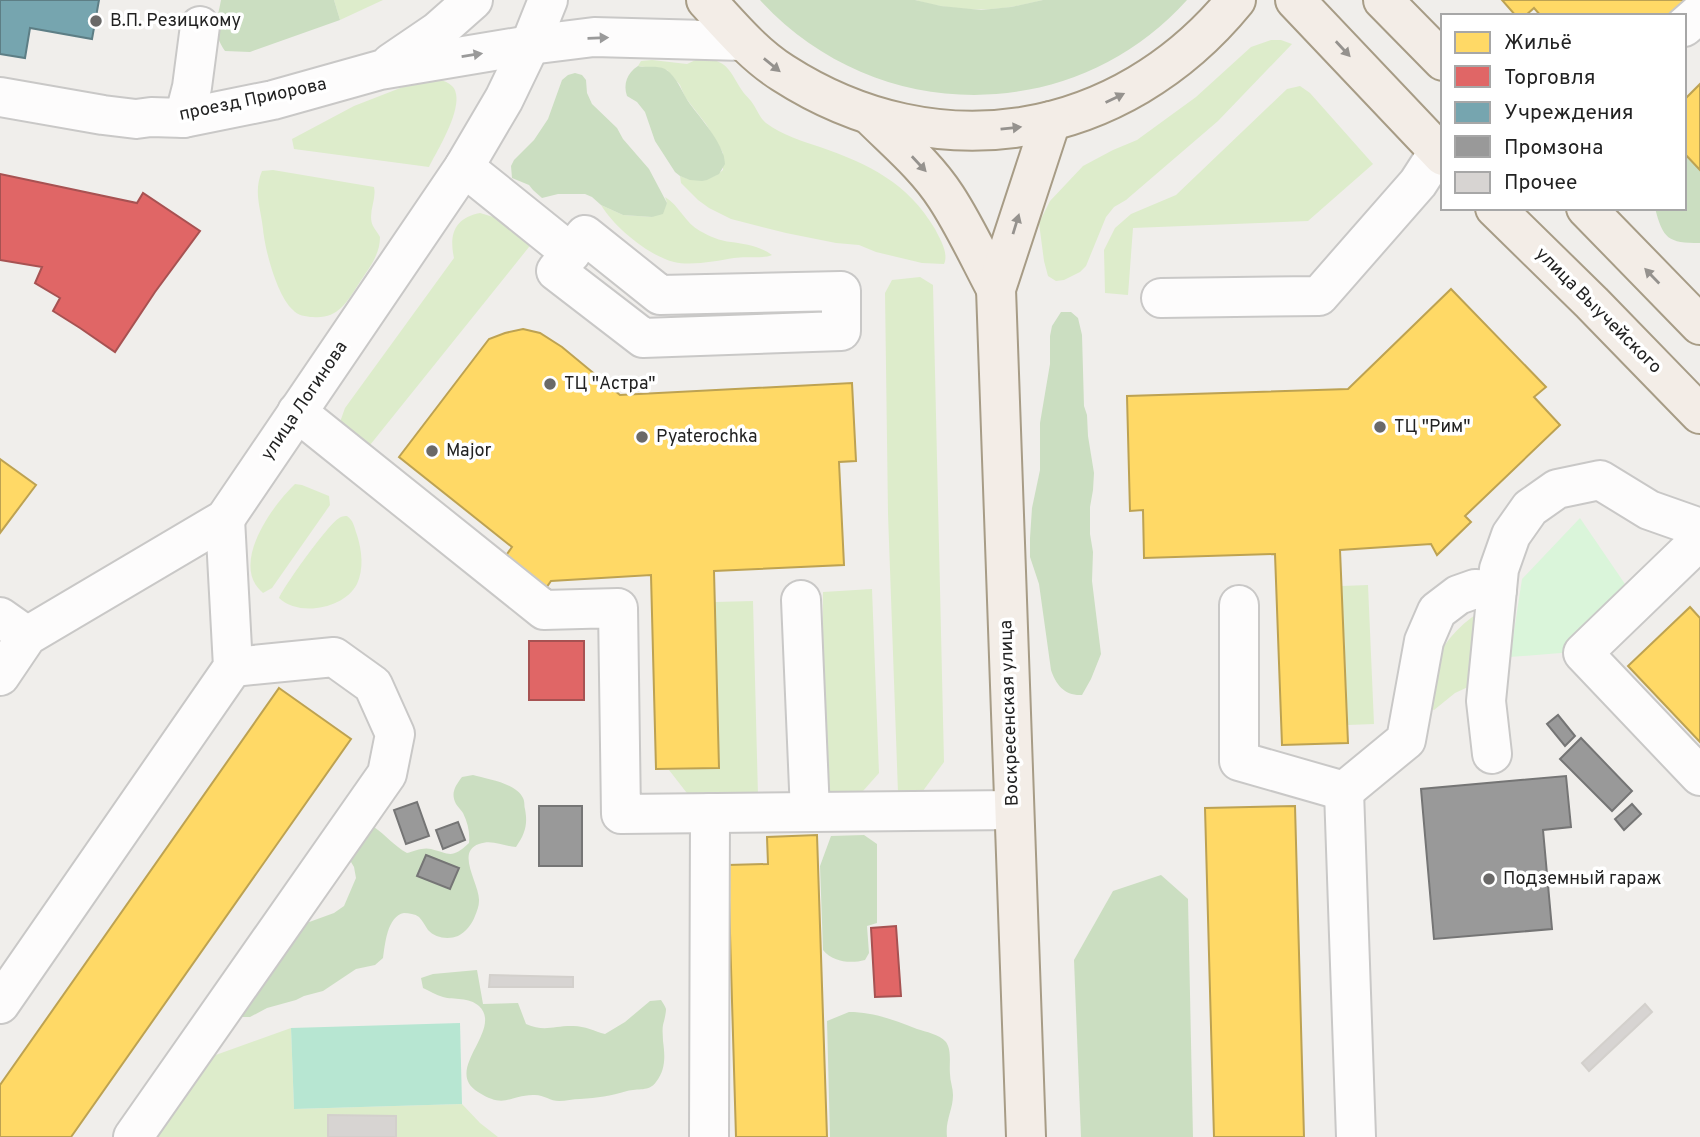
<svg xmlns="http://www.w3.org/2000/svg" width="1700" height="1137" font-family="Overpass,sans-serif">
<rect width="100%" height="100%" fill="#f0eeeb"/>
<!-- grass -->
<g fill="#ddeccb">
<polygon points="334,0 383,0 340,20"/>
<path d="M915,0H1043C998,12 960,13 915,0Z"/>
<polygon points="1271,40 1281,40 1292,44 1218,121 1126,200 1114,207 1106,217 1086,266 1080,272 1064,280 1056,281 1048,276 1044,261 1039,223 1050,201 1083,166 1113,150 1137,140 1196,97 1251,47"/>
<path d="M702,57C728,62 728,68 741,89C744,94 748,97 751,101C757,109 759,117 766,123C782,135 802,141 820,147C869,164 908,183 935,229C940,239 949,253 944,264L922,263L876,252L859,245L836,243L786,233L731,219L709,208L698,200L681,183L680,176C694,182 711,181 723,170V153L706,124L685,97L680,85L667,70L638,66L641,61L652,60L687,64Z"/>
<path d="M426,78C435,79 445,79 452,86C468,102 437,151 429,167L294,149L292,139L354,106Z"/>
<polygon points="1300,86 1310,93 1373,164 1308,221 1133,228 1128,295 1105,293 1104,250 1115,228 1131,214 1176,195 1287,89"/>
<path d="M273,170L374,187C377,200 367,213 373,226C375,230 378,233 380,237C380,256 368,269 358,285C346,304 337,319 313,317C306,317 297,315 293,310C277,296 265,250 263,229C261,208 253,192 262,171Z"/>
<path d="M665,197C679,205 685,223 700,231C709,236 720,241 731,242C745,244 760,246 772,255C764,259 744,256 734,258C717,261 691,266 674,262C649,256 614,227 601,205L623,215L652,217L667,203Z"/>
<path d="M480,213L500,219L533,242L366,450L340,422L345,408L454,258C449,235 454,218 480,213Z"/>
<polygon points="920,277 933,285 944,762 920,795 898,793 888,514 885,293 892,280"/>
<path d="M295,484L302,485L329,496L330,505L272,588L263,593C229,565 272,506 295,484Z"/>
<path d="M347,516C354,521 354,527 357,535C362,551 364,569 357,584C344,609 299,617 279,598C285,585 330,521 341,517C343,516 345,516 347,516Z"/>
<polygon points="1368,585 1374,724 1348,725 1342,586"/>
<polygon points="872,589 879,773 855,800 835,796 824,787 821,762 823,592"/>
<polygon points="753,601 758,796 690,797 669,770 718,768 715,602"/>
<path d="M1481,612L1478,679L1468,687L1455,693L1434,710L1428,708C1430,693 1432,677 1436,662C1441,645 1465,619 1481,612Z"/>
<polygon points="291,1028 294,1109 462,1104 480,1123 498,1137 144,1137 199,1061"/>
</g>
<!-- forest -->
<g fill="#cbdec1">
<path d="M221,0H334L340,20L250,52L225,51C212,32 217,21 221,0Z"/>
<path d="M760,0H915L941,6L981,10L1011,7L1043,0H1187C1073,127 875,126 760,0Z"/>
<path d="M638,66C646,68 657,65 665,69C677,76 682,93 690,104C701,119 717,136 723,154C724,155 725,163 725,164L719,174L707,180L702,181L690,180L680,176L675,172L655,141L645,112L637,102L627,96C623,84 627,73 638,66Z"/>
<polygon points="575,73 582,75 586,80 587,93 592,104 617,128 623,139 649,169 667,203 663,214 652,217 623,215 601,205 592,197 585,194 558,194 542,198 533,190 529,185 512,178 511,166 514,160 534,140 548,119 562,80 568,75"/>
<path d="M1684,153L1700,170V243C1668,243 1663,239 1655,208H1684Z"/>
<path d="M1061,312H1071L1078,318L1082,335L1084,406L1087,415L1088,436L1094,473L1093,490L1090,507V534L1093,552L1092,581L1101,654L1091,679L1082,695C1065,696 1056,685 1051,670L1039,584L1030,557V538L1032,508L1040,470V423L1050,364V336L1052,326Z"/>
<path d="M473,775C487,779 516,783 523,798C525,802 524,806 525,809C528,825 525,834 516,847C503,846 492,839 479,844C455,852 480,884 479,901C479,906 477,911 475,916C472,924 466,932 458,936C448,940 435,938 428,930C425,926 423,921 419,917C415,914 409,913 404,913C387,916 385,945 383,958L375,965L356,969L323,991L304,996L296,1000L267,1008L250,1017H240L301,925L334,913L344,906L356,878L354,867L348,857L362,831L374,827C386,835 394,846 407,853C414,851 423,847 431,849C450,854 452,859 469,843C470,833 468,823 463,813C461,810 458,807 456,804C450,793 456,785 462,777Z"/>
<path d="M864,835L877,844V923L867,926L869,953L865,960C850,964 833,962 823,950L820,866L831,836Z"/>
<polygon points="1161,875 1188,899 1193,1137 1081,1137 1074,960 1113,891"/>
<path d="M477,970L483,1004L518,1003L526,1024C544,1032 553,1026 571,1026C583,1025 594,1031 605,1034L625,1022L650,1001L661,1000C663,1003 665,1006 666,1009C666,1014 664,1021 663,1025C662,1031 663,1036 663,1041C665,1056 666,1069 656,1082C649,1092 638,1088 627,1091C610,1096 598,1098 580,1099C573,1099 566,1101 559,1101C550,1101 543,1094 533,1095C507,1096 505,1109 478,1092C442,1070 504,1030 479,1006C469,997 454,1000 443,997C436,995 430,991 423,988L421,978L433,974Z"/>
<path d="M849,1012C874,1012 894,1020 917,1029C926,1032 939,1034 946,1042C952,1051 949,1064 950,1074C950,1081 953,1088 953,1095C953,1110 945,1120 947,1137H830L827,1021Z"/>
</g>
<!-- park -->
<polygon fill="#daf5da" points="1580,518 1625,584 1573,652 1510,657 1522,579"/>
<!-- pitch -->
<polygon fill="#b7e6d2" points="460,1023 462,1104 294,1109 291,1028"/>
<!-- homes -->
<g fill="#ffd966" stroke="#bda252" stroke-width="2">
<polygon points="1502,0 1685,0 1669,16 1541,16 1534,8 1525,16 1516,16"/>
<polygon points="1700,84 1700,170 1684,153 1684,100"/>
<polygon points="1451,289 1546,387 1534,397 1560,425 1465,516 1471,522 1437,555 1431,544 1340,550 1348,743 1282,745 1275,554 1144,558 1143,510 1130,511 1127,396 1348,389"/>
<polygon points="523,329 540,333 562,347 620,395 852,383 856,461 839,462 844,565 714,571 719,768 656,769 651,575 551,581 546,588 505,557 512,547 399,457 489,339 505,333"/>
<polygon points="0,459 36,485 0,533"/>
<polygon points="1690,607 1700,618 1700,742 1628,666"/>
<polygon points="279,688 351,739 71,1137 0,1137 0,1085"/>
<polygon points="1295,806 1304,1137 1214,1137 1205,808"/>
<polygon points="817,835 827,1137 736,1137 728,865 768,864 767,837"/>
</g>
<!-- shops -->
<g fill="#e06666" stroke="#a75252" stroke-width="2">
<polygon points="0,174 137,203 143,193 200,231 155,292 115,352 80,328 53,311 60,298 35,283 42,267 0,260"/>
<rect x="529" y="641" width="55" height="59"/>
<polygon points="896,926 901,996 875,997 871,928"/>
</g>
<!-- public -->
<polygon fill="#76a5af" stroke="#5d7e85" stroke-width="2" points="0,0 99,0 92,39 30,28 25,58 0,54"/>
<!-- industry -->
<g fill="#999" stroke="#757575" stroke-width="2">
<polygon points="1558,715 1575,736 1565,746 1547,724"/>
<polygon points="1581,738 1632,791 1612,811 1560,759"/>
<polygon points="1566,776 1571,827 1543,830 1552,929 1434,939 1421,789"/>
<polygon points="417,802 429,836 406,844 394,810"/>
<polygon points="1632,804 1641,814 1624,830 1615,819"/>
<rect x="539" y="806" width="43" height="60"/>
<polygon points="458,822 465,840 443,849 436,830"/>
<polygon points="426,855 459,868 450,889 417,876"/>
</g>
<!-- building -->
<g fill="#d7d4d2" stroke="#d3d0cc" stroke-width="2">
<polygon points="490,975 573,977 573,987 489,987"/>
<polygon points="1645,1004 1652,1012 1589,1071 1582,1063"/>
<polygon points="328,1115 396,1116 396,1137 328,1137"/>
</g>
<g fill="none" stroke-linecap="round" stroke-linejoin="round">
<defs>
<g id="minor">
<polyline points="1684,27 1700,13"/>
<polyline points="391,63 438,31 473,0"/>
<polyline points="0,97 103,115 136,119 151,117 184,118 273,100 380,70 530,45 594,37 743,41"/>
<polyline points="184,118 192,87 200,26"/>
<polyline points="464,167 571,253"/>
<polygon points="585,235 660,295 841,291 841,331 643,338 556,271"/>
<polyline points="1161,298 1319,296 1418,183 1438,152"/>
<polyline points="297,412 544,610 618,608 621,814 1014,810"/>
<polyline points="1700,540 1583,653 1700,776"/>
<polyline points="801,600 810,812"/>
<polyline points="1239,605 1239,761 1344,791 1406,740 1424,641 1437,611 1458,595 1475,589 1497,590"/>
<polyline points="0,617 27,636"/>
<polyline points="0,676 27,636 225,519 464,167 504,99 530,45 548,0"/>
<polyline points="1492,754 1486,701 1499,569 1511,535 1530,508 1557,489 1600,480 1649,510 1700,528"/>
<polyline points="1344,791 1356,1137"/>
<polyline points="0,1004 233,667 225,519"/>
<polyline points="133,1137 387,774 395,734 373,685 334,657 233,667"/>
<polyline points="709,1137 710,813"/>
</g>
<g id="major">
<path d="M706,0C730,26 753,54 783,73C937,172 1121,141 1236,0"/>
<polyline points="1295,0 1443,156"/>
<polyline points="1383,0 1443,61"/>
<path d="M871,116C897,142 926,166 946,197C965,226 980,259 996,289"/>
<polyline points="1495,208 1592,303 1700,414"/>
<polyline points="1586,208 1700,325"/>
<polyline points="1026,1137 996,289 1051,121"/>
</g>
</defs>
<!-- minor casing -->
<use href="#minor" stroke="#c9c8c7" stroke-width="42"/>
<!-- major casing -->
<use href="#major" stroke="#a79c86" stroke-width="42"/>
<!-- minor -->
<use href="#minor" stroke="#fdfcfc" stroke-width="38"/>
<!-- major -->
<use href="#major" stroke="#f3ede7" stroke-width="38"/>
</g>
<!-- one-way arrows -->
<defs><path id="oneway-solid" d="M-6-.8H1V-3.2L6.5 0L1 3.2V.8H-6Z" transform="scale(1.75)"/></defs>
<g fill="#9a9a9a">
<use href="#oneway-solid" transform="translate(598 38) rotate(-2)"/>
<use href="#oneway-solid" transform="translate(472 55) rotate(-9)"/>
</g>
<g fill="#95928e">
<use href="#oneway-solid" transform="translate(1343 49) rotate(47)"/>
<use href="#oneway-solid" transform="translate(772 65) rotate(39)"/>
<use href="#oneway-solid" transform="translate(1115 98) rotate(-26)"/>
<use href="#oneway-solid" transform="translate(1011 128) rotate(-6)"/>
<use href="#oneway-solid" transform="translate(919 164) rotate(47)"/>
<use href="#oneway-solid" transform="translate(1016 224) rotate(-73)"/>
<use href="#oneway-solid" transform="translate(1652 276) rotate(-134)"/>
</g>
<!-- markers -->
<g fill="#6a6968" stroke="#fff" stroke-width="2.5">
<circle cx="96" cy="21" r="7"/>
<circle cx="550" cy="384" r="7"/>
<circle cx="1380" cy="427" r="7"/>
<circle cx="642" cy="437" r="7"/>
<circle cx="432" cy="451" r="7"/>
<circle cx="1489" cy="879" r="7"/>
</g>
<g text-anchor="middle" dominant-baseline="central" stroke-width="7" stroke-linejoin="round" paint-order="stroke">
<!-- poi labels -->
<g font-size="18" fill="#222" stroke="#fff" text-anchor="start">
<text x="110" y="21">В.П. Резицкому</text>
<text x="564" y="384">ТЦ "Астра"</text>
<text x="1394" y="427">ТЦ "Рим"</text>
<text x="656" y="437">Pyaterochka</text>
<text x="446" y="451">Major</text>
<text x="1503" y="879">Подземный гараж</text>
</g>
<!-- street labels -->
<g font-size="18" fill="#222" stroke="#fff">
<text transform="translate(253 100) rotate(-12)">проезд Приорова</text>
<text transform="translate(1598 311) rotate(45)">улица Выучейского</text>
<text transform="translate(305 401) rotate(-56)">улица Логинова</text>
<text transform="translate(1010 713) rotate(-92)">Воскресенская улица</text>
</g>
</g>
<!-- legend -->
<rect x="1441" y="14" width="245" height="196" fill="#ffffff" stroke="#a7a7a7" stroke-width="2"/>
<rect x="1455" y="32" width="35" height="21" fill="#ffd966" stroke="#a7a7a7" stroke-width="2"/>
<text x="1504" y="49" font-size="21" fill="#222222">Жильё</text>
<rect x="1455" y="66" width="35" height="21" fill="#e06666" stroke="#a7a7a7" stroke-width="2"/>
<text x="1504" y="84" font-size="21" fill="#222222">Торговля</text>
<rect x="1455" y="102" width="35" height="21" fill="#76a5af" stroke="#a7a7a7" stroke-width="2"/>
<text x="1504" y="119" font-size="21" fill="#222222">Учреждения</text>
<rect x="1455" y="136" width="35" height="21" fill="#999999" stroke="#a7a7a7" stroke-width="2"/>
<text x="1504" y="154" font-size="21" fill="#222222">Промзона</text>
<rect x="1455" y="172" width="35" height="21" fill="#d7d4d2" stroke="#a7a7a7" stroke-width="2"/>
<text x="1504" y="189" font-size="21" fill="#222222">Прочее</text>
</svg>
